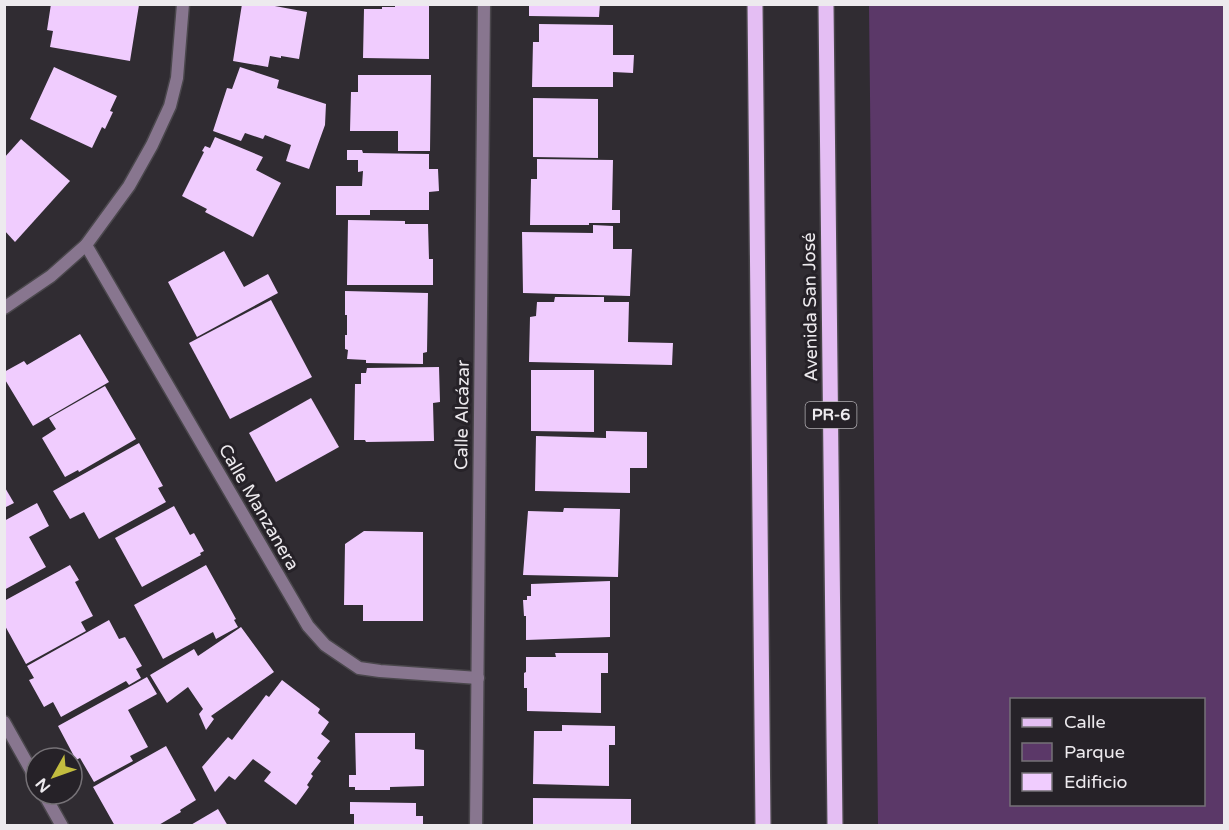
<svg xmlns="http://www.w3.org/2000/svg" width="1229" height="830" font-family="'Varela Round',sans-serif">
<rect width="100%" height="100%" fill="#302c32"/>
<!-- green -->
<path fill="#5b3868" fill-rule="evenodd" d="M869,5H1224V825H878ZM1012,700H1204V804H1012Z"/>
<!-- building -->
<g fill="#f0ccfe">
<polygon points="51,4 139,5 130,61 50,47 53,31 47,30"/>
<polygon points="242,4 264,4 307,12 299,59 281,56 281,58 270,56 268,67 233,61"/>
<polygon points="395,4 429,4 429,59 363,58 364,9 382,9 382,7 395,7"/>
<polygon points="529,4 600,4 599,17 529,16"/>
<polygon points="539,24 613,25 613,55 634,55 633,73 613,72 613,87 532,87 533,42 539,42"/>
<polygon points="54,67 117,96 110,111 113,112 105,129 102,127 92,148 30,119"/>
<polygon points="240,67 279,80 277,88 326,104 325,125 309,169 286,161 291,145 265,135 263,139 245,133 241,141 213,131 227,88 232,89"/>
<polygon points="358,75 431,75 430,151 398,151 398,131 350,131 351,92 358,92"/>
<polygon points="533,98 598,99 598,158 533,157"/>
<polygon points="215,137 263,157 256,170 281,183 253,237 205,212 207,209 182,196 204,152 202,151 205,146 210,148"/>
<polygon points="21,139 70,181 15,242 4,230 4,158"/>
<polygon points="347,150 362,150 363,153 429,154 429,169 438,169 439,191 429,192 429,210 370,210 370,215 336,215 336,186 362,186 363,171 358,172 358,160 347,160"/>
<polygon points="537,159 613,160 612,210 620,210 620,223 589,223 589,225 530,225 531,179 537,179"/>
<polygon points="348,220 405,221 405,224 428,224 429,259 433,259 433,285 347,285"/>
<polygon points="593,225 613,226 613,249 632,249 630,296 523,293 522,232 593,233"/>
<polygon points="224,251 244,287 268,274 278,293 197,337 168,282"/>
<polygon points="345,291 428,293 427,352 423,353 423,364 366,363 366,360 347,359 348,350 345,349 345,335 347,335 347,315 345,315"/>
<polygon points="555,297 604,297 604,302 629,302 628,342 673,343 672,365 529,362 530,317 536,316 537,302 554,302"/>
<polygon points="271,300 312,377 230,419 189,343"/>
<polygon points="80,334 109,382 33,426 4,378 4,372 24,361 27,365"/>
<polygon points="439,367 440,402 433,403 434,441 366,442 365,440 354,440 355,384 361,384 361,373 366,373 367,368"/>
<polygon points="531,370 594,370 594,432 531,431"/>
<polygon points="105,386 136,439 79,472 78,470 65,477 42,438 56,429 49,418"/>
<polygon points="311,398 339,447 276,482 249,433"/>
<polygon points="606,431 647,432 647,468 630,468 630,493 535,491 536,436 606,438"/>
<polygon points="139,443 163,486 158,488 166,502 99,539 84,512 70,519 53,491"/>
<polygon points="4,486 14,503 4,508"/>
<polygon points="37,503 49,526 29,537 46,567 4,590 4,521"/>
<polygon points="174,506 190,535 194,533 204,551 200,553 201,555 142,587 115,538"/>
<polygon points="564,508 620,509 618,577 523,575 528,511 563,512"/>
<polygon points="364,531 423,532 423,621 363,621 363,605 344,605 345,544"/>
<polygon points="70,565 79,580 75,582 93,616 81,622 86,631 26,664 4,624 4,601"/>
<polygon points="206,565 236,619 234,620 238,627 216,639 213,632 163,659 134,605"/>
<polygon points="610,581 610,637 526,640 526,616 524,616 523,600 527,600 527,596 531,596 531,584"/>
<polygon points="109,620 119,639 125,637 142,666 136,669 141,678 129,685 126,681 61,717 53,702 44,707 29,680 34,678 27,666"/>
<polygon points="241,627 274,672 211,716 214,719 206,730 199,714 203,709 188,687 167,703 150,675 194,649 198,656"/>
<polygon points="555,653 608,653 608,673 601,673 601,713 527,711 527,688 524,688 524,673 526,672 526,657 556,657"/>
<polygon points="147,677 157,694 128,710 148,747 130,756 133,761 94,782 80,758 76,760 58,726"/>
<polygon points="282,680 320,709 318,713 329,722 321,734 330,741 317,758 321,761 311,774 313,776 307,785 309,787 296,805 264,781 271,772 253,759 235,780 229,776 215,792 202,767 228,737 232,740 266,695 269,697"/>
<polygon points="562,725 615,726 615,745 609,745 609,786 533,784 534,731 562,731"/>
<polygon points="355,733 415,733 415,749 424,750 424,786 390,787 390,790 355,790 355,787 349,787 349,775 356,775"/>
<polygon points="166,746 196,800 180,810 181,812 157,826 115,826 93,787"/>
<polygon points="533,798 631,799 631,826 533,826"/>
<polygon points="350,802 416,803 416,816 423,816 423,826 354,826 354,814 350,814"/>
<polygon points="218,809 228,826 189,826"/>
</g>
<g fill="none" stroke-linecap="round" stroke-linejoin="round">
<defs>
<g id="street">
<polyline points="86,245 308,626 325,645 359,668 380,671 478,678"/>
<polyline points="4,308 51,276 86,245 129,186 152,145 170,106 177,78 183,4"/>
<polyline points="4,722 36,779"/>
<polyline points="44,794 62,826"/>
<polyline points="476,826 484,4"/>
</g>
<g id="primary">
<polyline points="755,4 763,826"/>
<polyline points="826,4 835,826"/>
</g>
</defs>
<!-- street casing -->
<use href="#street" stroke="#4a474c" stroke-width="15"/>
<!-- primary casing -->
<use href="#primary" stroke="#4a474c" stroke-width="18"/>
<!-- street -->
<use href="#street" stroke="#88768f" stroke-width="12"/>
<!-- primary -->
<use href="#primary" stroke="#e4bef3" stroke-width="15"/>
</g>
<g text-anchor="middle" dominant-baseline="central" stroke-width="6" stroke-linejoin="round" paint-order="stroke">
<!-- shield labels -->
<rect fill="#262228" stroke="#b1aeb3" stroke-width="1.5" x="805.5" y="402" width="51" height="26" rx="4.5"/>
<g font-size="16" font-weight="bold" fill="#edeaee">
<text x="831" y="415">PR-6</text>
</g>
<!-- street labels -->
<g font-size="18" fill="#edeaee" stroke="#262228">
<text transform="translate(810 307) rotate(-91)">Avenida San José</text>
<text transform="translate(462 415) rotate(-89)">Calle Alcázar</text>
<text transform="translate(259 507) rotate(60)">Calle Manzanera</text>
</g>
</g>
<!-- border -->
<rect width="1229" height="830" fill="none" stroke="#edeaee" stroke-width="12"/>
<!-- legend -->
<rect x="1010" y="698" width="195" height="108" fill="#262228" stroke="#767277" stroke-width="1.5"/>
<rect x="1022" y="718" width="30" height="9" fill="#e4bef3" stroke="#767277" stroke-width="1.5"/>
<text x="1064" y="728" font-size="18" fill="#edeaee">Calle</text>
<rect x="1022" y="743" width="30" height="18" fill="#5b3868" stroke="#767277" stroke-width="1.5"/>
<text x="1064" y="758" font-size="18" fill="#edeaee">Parque</text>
<rect x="1022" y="773" width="30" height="18" fill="#f0ccfe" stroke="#767277" stroke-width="1.5"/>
<text x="1064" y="788" font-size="18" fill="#edeaee">Edificio</text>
<!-- north arrow -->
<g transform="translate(54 776) rotate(230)"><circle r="28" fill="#262228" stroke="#767277" stroke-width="1.5"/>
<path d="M0-4.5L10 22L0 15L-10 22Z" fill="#c3bd3f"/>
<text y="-9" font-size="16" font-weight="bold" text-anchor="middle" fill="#edeaee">N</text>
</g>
</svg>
